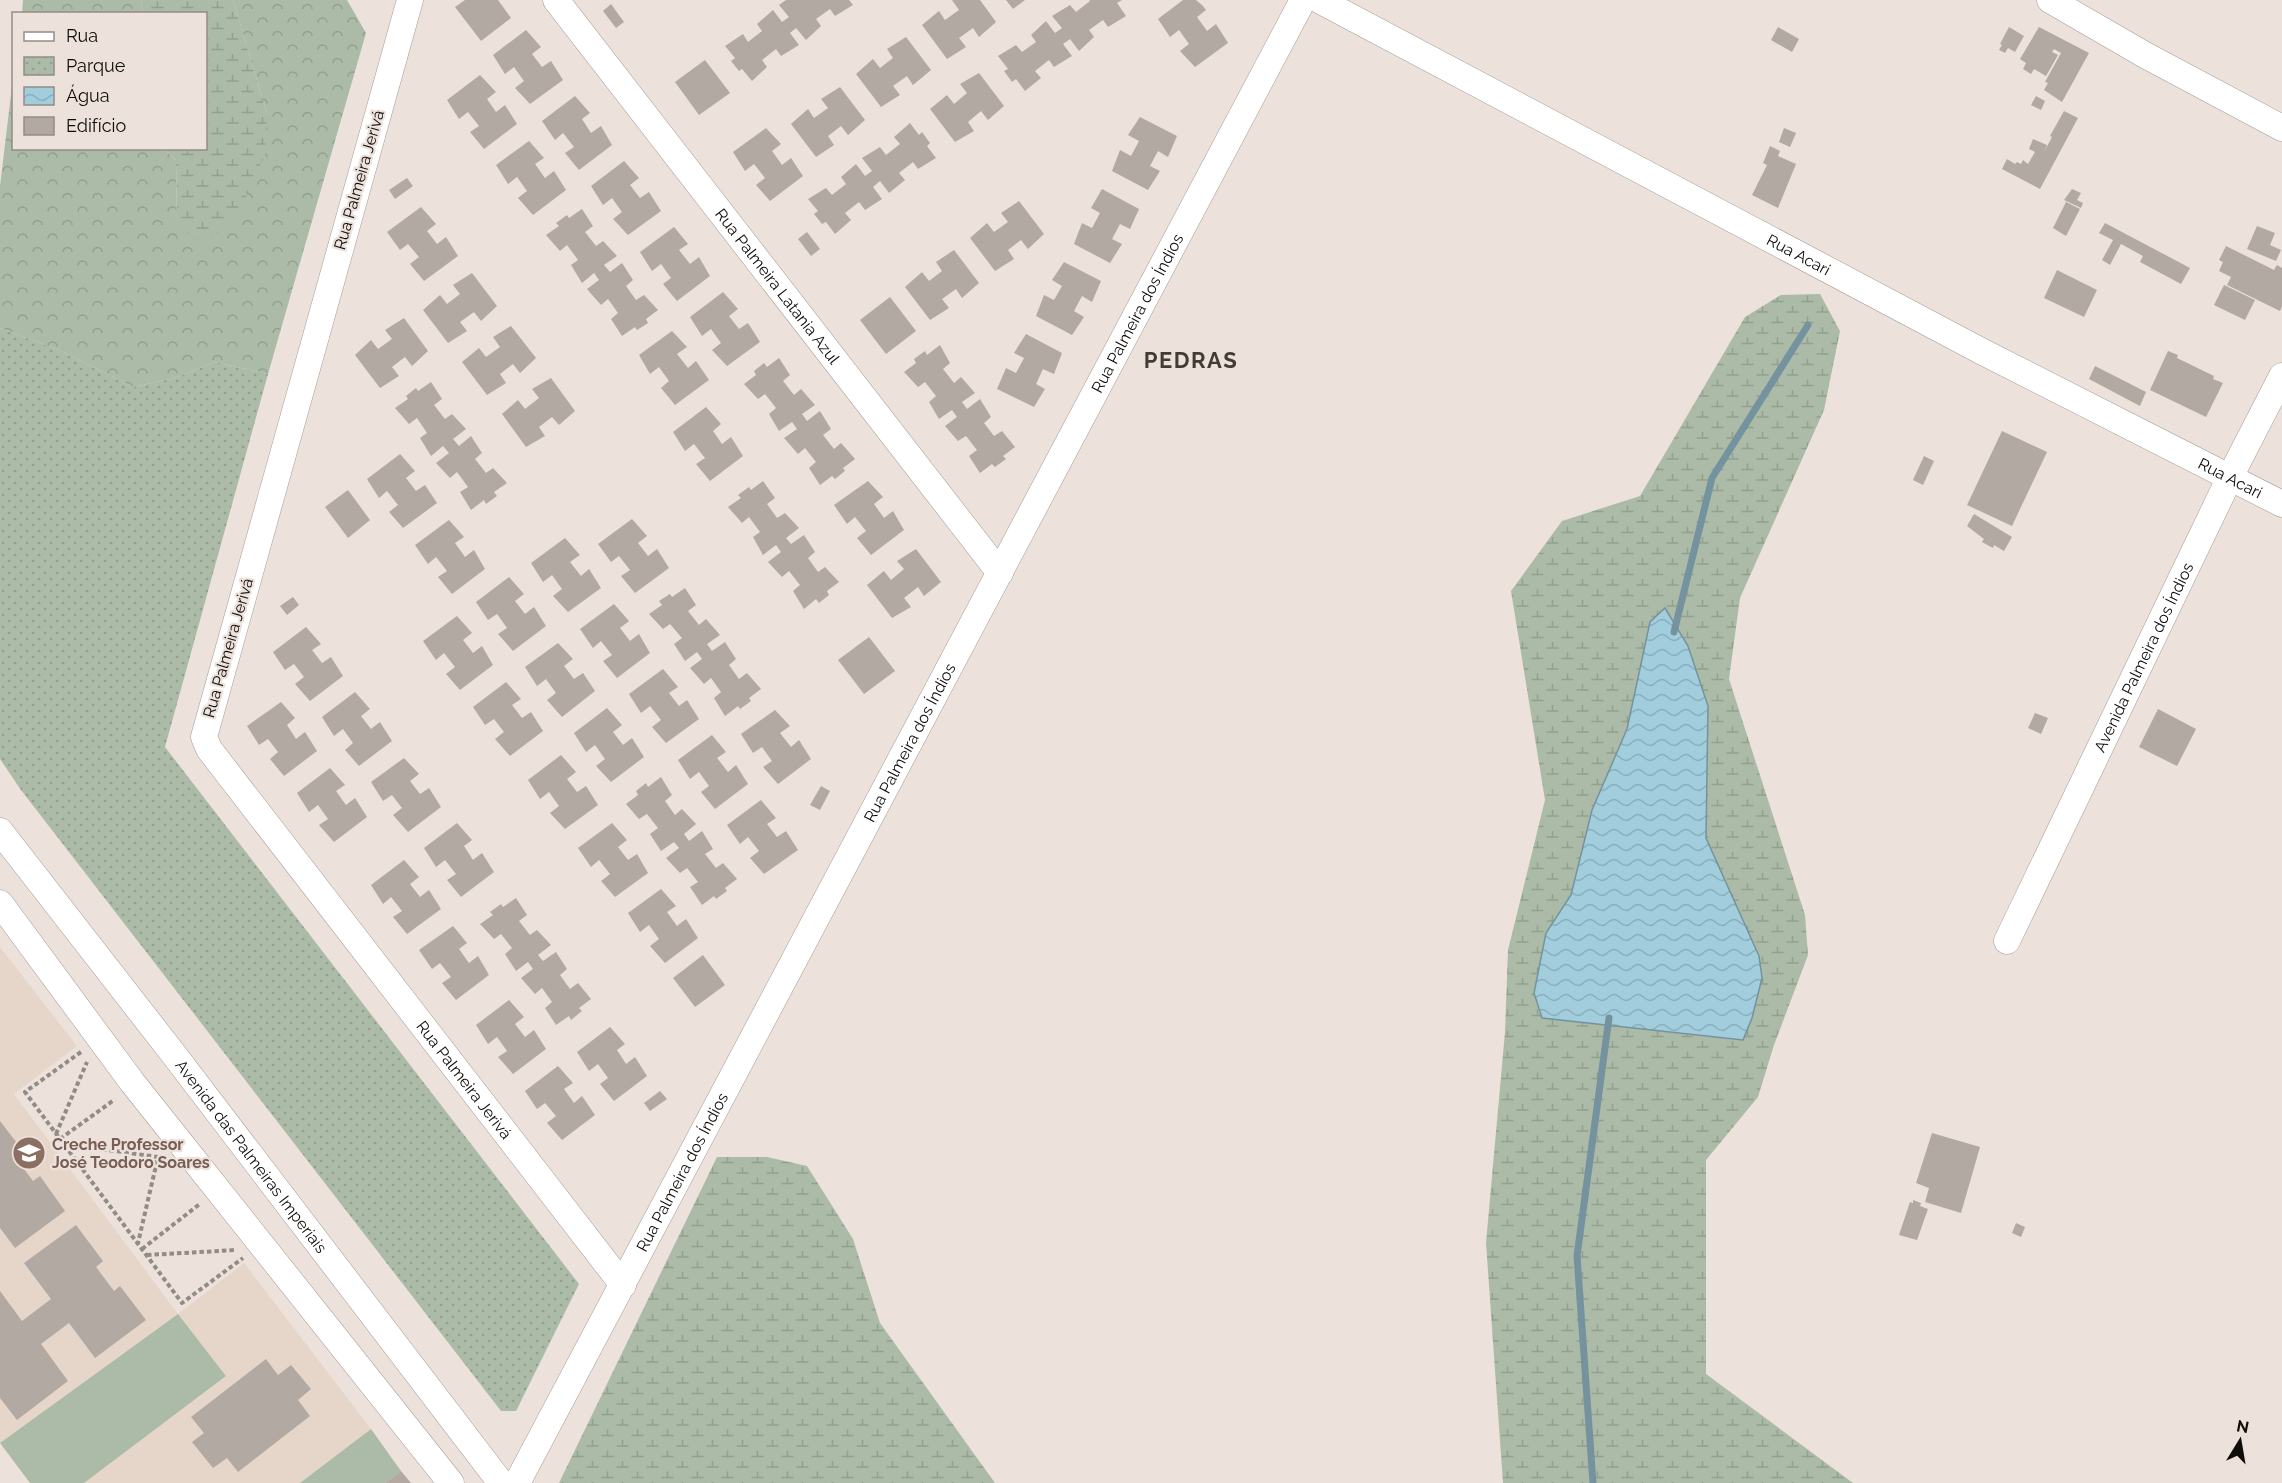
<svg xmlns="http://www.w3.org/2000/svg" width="2282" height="1483" font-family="Raleway,sans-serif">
<defs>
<pattern id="forest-crowns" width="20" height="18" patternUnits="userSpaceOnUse" patternTransform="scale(1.5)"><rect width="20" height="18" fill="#abbba7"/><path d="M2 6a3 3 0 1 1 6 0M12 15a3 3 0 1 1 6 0" fill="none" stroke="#92a08e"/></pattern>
<pattern id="wetland-marsh" width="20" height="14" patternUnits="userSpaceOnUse" patternTransform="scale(1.5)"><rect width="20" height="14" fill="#abbba7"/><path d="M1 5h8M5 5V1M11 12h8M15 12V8" fill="none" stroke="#92a08e"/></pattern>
<pattern id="park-dots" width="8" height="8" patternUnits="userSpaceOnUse" patternTransform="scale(1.5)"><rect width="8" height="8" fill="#abbba7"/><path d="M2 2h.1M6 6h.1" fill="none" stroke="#92a08e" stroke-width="1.8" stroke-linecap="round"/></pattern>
<pattern id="water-waves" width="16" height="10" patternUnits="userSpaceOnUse" patternTransform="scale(1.5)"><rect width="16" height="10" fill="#a1cddd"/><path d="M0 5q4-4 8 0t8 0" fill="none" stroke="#89afbc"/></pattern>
</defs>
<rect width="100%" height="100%" fill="#ece2db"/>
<!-- built -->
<polygon fill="#e6d6ca" points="0,947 77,1046 14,1094 178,1314 244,1263 371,1429 300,1483 84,1483 226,1376 178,1314 0,1443"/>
<!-- green -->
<g fill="#abbba7">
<polygon points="178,1314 226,1376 84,1483 30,1483 0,1443"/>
<polygon points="371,1429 401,1471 385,1483 300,1483"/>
</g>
<!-- forest -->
<g fill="url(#forest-crowns)">
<polygon points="23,0 141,0 143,13 22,14"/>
<polygon points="233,0 347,0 366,33 268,374 215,362 175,378 133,387 61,351 0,328 0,186 13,78 14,148 164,149 176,160 177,221 267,114"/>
</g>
<!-- wetland -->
<g fill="url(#wetland-marsh)" fill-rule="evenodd">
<polygon points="141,0 233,0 267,114 265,155 239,212 210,240 191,237 177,221 176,160 164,149 206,148 206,14 143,13"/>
<path d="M1820,294L1840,331L1824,410L1740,598L1729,679L1805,915L1808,955L1774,1045L1758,1097L1706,1160V1374L1853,1483H1503L1486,1243L1505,1032L1508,950L1545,800L1511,591L1562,521L1640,496L1745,317L1781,295ZM1650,622L1708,706L1706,838L1759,956L1546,933L1571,895L1592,810L1627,729Z"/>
<polygon points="717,1157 767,1157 807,1166 853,1239 880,1323 995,1483 559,1483"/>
</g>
<!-- park -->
<polygon fill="url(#park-dots)" points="0,328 61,351 133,387 175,378 215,362 268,374 165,747 579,1284 516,1411 501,1411 21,790 0,759"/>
<!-- water -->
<polygon fill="url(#water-waves)" stroke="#75939e" stroke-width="1.5" points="1665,608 1688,646 1708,706 1706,838 1759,956 1762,978 1752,1018 1743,1040 1542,1018 1534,993 1546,933 1571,895 1592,810 1627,729 1650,622"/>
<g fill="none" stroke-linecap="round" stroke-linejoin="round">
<!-- stream -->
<g stroke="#75939e" stroke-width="7">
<polyline points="1674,632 1712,478 1808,325"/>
<polyline points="1593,1483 1577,1256 1609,1018"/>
</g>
</g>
<!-- building -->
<g fill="#b2a9a2">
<polygon points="465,0 498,0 511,18 481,41 455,7"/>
<polygon points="786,0 849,0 853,5 835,16 830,9 816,19 821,26 806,40 796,28 790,33 799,45 781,56 776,49 762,60 767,67 752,81 742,69 739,71 731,61 735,58 725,46 743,34 748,42 762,31 757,24 773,10 782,22 789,17 779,5"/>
<polygon points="952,0 980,0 996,22 979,37 973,28 959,38 966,47 947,59 922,25 939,11 945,20 959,10"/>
<polygon points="1006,0 1025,0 1013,9"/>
<polygon points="1089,0 1122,0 1117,3 1126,16 1108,27 1103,20 1089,30 1094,37 1079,51 1070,39 1063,44 1072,56 1054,67 1049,60 1035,71 1041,78 1025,91 1016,79 1012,82 1004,71 1008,69 998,56 1016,45 1022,52 1036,42 1031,35 1046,21 1055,33 1062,28 1052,16 1070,5 1076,12 1090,1"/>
<polygon points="1183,0 1196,0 1202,5 1206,10 1197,17 1207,31 1216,24 1228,43 1195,67 1180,51 1189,44 1179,30 1170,37 1158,19"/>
<polygon points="611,4 624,22 616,28 603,11"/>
<polygon points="1778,27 1799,39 1792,52 1771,40"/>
<polygon points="2009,27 2024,36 2015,52 2008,48 2005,53 1999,50 2002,45 2000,44"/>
<polygon points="2039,27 2089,53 2062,102 2044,90 2048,83 2045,82 2061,53 2054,49 2052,52 2058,55 2046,76 2034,69 2031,74 2023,69 2026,63 2020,59"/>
<polygon points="526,30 541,47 532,54 542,67 551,61 563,80 530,104 515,88 524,81 514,67 505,74 493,55"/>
<polygon points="906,37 931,70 913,85 907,76 893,86 900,95 881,107 856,74 873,59 880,68 893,58 887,49"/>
<polygon points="705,60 730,93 699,115 675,82"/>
<polygon points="979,73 1004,106 988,120 981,111 968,122 974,131 955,142 930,109 947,95 954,104 967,93 960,84"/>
<polygon points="480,75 496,92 487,99 496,112 505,105 517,124 484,149 470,132 479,126 468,112 459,119 447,100"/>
<polygon points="840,87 865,120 848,135 841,126 828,136 834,145 816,157 791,124 808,109 814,118 828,108 821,99"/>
<polygon points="575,96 590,113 582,119 591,133 601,126 612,145 579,170 565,153 574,147 563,133 555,140 542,121"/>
<polygon points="2036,96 2045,101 2041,110 2031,105"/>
<polygon points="2064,111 2078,118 2040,189 2002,169 2007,159 2015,164 2017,162 2021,164 2023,160 2028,164 2035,152 2029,149 2033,139 2047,145 2044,152 2052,137 2050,136"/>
<polygon points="1140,117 1177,136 1168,157 1158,151 1150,166 1160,171 1148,190 1112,171 1120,150 1131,156 1139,141 1128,135"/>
<polygon points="910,123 919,135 922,132 930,143 927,146 936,158 918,169 913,162 899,173 905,180 889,193 880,181 873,187 882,199 865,210 859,202 845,213 851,220 835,234 826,222 822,224 814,214 818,211 808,199 826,188 832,195 846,184 841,177 856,164 865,176 872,171 862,158 880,147 886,155 900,144 894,137"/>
<polygon points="766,128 781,144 772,151 782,165 791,158 803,176 770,201 756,185 765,178 754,164 745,171 733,152"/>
<polygon points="1784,128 1796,133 1790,147 1779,142"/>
<polygon points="529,141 544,158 535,164 545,178 554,171 566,190 533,215 518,198 527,191 517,177 508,184 496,165"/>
<polygon points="1770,146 1780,151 1778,156 1796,164 1778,208 1752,195 1767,165 1763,163"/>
<polygon points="624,161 639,178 630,185 640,198 649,192 661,211 628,235 613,219 622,212 612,198 603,205 591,186"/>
<polygon points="407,178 413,186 395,199 389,190"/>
<polygon points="1102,189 1139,209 1130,229 1120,224 1112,239 1122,244 1110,263 1074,244 1082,223 1092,228 1100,213 1091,208"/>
<polygon points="2072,189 2081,193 2077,200 2083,203 2081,208 2064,200"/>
<polygon points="1019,201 1044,234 1028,249 1021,240 1008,250 1014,259 995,271 970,238 987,223 994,232 1008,222 1001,213"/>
<polygon points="2066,202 2080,209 2066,236 2053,228"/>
<polygon points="421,207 436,224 427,231 437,244 446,237 458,256 424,281 410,264 419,257 408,244 400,250 387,232"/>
<polygon points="582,209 593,226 585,232 596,246 603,241 617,256 604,265 610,272 622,263 633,280 626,286 636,300 644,295 658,310 646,319 648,323 637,330 635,327 622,336 611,319 618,313 608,299 601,305 587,289 599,280 594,273 582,283 571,265 578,260 567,245 560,251 546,235 559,226 556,223 567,215 569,218"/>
<polygon points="2105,223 2190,268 2181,284 2140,262 2143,256 2121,244 2110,265 2102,260 2113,240 2099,233"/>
<polygon points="2257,226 2275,233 2270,245 2281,250 2276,261 2247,249"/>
<polygon points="674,227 688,244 679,250 690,264 699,257 710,276 677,301 663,284 671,278 661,264 652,271 640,252"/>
<polygon points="807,232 820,249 811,256 798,239"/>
<polygon points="2226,246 2274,270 2277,265 2282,268 2282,306 2280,311 2227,285 2231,277 2219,271 2223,262 2219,260"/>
<polygon points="954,250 979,283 962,298 956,289 942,299 949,308 930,320 905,287 922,272 929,281 942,271 936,262"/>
<polygon points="1064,262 1101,281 1092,302 1082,296 1074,311 1084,317 1072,335 1036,316 1044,295 1054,300 1062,286 1052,280"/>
<polygon points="2057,270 2097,290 2084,317 2044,298"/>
<polygon points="472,273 497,306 481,321 474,312 460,322 467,331 448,343 423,310 440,295 447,304 460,294 453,285"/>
<polygon points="2224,285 2255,300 2245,320 2214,305"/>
<polygon points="723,292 738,309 729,316 739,329 748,323 760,342 727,366 712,350 721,343 711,329 702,336 690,317"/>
<polygon points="890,297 916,331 886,354 860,320"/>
<polygon points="404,318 428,351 412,366 405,357 392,367 399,376 380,388 355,355 371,340 378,349 392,339 385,330"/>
<polygon points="511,326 536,358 520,373 513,364 500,374 506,383 487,395 462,362 479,348 486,357 500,347 493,337"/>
<polygon points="672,331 687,347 677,354 688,368 696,361 709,380 675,405 661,388 669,381 659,367 650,374 639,355"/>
<polygon points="1026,334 1062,353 1054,374 1043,369 1036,384 1045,389 1034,407 997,389 1006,368 1016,373 1024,358 1014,353"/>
<polygon points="940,345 950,363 943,369 954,383 961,377 975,393 962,402 967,409 980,399 991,417 984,423 994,436 1002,431 1015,447 1003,456 1006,459 995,467 992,464 980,473 969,456 977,450 966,436 958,441 945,426 957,417 952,410 939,419 929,402 936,396 925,382 918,387 904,372 916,363 914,359 925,351 927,355"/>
<polygon points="2168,351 2178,355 2177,358 2214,376 2213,379 2223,383 2206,417 2150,390"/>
<polygon points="779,358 790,375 783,381 794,395 801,389 815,405 802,414 807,421 820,411 831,429 823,435 834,449 841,443 855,459 843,468 845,471 835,479 832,476 820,485 809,468 816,462 805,448 798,454 784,438 797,429 792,422 779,431 769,414 776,408 765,394 758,399 744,384 756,375 754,371 764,363 767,367"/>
<polygon points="2095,366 2146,392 2140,406 2089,379"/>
<polygon points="551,378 575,411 559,425 552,417 539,427 545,436 526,447 502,414 518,400 525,409 539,398 532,389"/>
<polygon points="431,382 442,399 434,405 445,419 452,414 466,429 453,439 459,446 471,436 482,453 475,459 486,473 493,468 507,483 494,492 497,496 486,504 484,500 471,510 460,492 468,487 457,472 450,478 436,463 449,453 443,446 431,456 420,438 427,433 417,418 409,424 395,408 408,399 406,396 416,388 418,391"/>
<polygon points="706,407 721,424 713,431 722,444 731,437 743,456 710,481 696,464 705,458 694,444 685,451 673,432"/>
<polygon points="2002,431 2047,452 2012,526 1967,505"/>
<polygon points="400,454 415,471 406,478 416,491 425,485 437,503 403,528 389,512 398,505 387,491 379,498 367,479"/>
<polygon points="1924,456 1934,461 1923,485 1913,480"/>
<polygon points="763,481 775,498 767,504 777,518 785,513 799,528 786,538 791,544 804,535 815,552 808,558 818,572 825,567 839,582 827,591 829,595 819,603 816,599 804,609 793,591 800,585 789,571 782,577 768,562 781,552 776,545 763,555 753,537 760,532 749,517 742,523 728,507 741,498 738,495 749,487 751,490"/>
<polygon points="868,481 883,497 874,504 884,518 893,511 904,530 871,555 857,538 866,531 855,517 847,524 834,505"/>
<polygon points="348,490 370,520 348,538 325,507"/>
<polygon points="1974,514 2012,537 2004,551 1994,545 1993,548 1982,542 1984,539 1967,526"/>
<polygon points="632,519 647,536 638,543 648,556 657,549 669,568 635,593 621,576 630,570 619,556 611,562 598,544"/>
<polygon points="449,520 464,537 455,543 465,557 474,550 485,569 452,594 438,577 447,571 436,557 428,564 415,545"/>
<polygon points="565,538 580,555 570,562 581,576 589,569 601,588 568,612 553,596 562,589 552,575 543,582 531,563"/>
<polygon points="916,549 941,582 924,596 918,587 904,598 911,607 892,618 867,585 884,571 891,580 904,569 897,561"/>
<polygon points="509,577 524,594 515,601 525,614 534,607 546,626 513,651 498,634 507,628 497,614 488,620 476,602"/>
<polygon points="685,588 696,605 688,611 699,625 706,619 720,635 707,644 712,651 725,642 736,659 729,665 739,679 747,673 761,689 749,698 751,701 740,709 738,706 725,716 714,698 721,692 711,678 704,684 690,668 702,659 697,652 685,661 674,644 682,638 670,624 663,629 649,614 662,605 659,601 670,594 672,597"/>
<polygon points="293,597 299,605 287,615 280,606"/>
<polygon points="614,604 629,621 620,628 630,641 639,634 650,653 617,678 603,661 612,655 601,641 593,648 580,629"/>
<polygon points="457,616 472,633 463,640 473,653 482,646 493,665 460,690 446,674 455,667 444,653 436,660 423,641"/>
<polygon points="306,627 321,644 312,650 322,663 331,657 343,676 310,701 295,684 304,677 294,664 285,670 273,652"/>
<polygon points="869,637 895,671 864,694 838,660"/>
<polygon points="558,643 573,659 564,666 574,679 583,673 595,691 562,717 547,700 556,693 546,679 537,686 525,667"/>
<polygon points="663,669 678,687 669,693 679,706 687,700 699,719 666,743 652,727 661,720 650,706 641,713 629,694"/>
<polygon points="506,682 521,699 512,705 522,718 531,712 543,731 510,756 495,739 504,732 494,719 485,725 473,707"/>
<polygon points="355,692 370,709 361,716 371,729 380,722 392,741 359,766 345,750 353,743 343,729 334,736 322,717"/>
<polygon points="281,702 295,718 287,725 296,739 305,732 317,751 284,776 270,759 278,752 268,739 259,745 247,726"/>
<polygon points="607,708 622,725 613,732 623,745 632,738 644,757 611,782 596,766 605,759 595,745 586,752 574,733"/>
<polygon points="2158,709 2196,729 2177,766 2139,747"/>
<polygon points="775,710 790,726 780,733 791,747 799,740 811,759 778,784 763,767 772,761 762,747 753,753 741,734"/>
<polygon points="2035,713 2048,718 2041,734 2028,728"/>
<polygon points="712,735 726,752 717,758 728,772 736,765 748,784 715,809 701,792 709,786 699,772 690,779 678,760"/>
<polygon points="561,755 576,772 567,779 577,792 586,786 598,805 565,829 550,813 559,806 549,792 540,799 528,780"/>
<polygon points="404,758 419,774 410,781 420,794 429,788 441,807 408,832 393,815 402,808 392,795 383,801 371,782"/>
<polygon points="330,768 345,785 336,791 346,805 355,798 367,817 334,842 319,825 328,819 318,805 309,812 297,793"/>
<polygon points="661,777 672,795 665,801 675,815 682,809 696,824 684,834 689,841 702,831 713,849 705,854 716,868 723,863 737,879 725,888 727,891 716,899 714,896 702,905 690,887 698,882 687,868 680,873 666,858 679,848 674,842 661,851 650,834 658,828 647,814 639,819 626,804 638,795 636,791 646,783 648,787"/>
<polygon points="821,786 830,791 820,810 810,805"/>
<polygon points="761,800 776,818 767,824 777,837 786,831 798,850 764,874 750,858 759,851 748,837 740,844 727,825"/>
<polygon points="457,823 472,840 464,846 473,860 482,853 494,872 461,897 447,880 456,874 445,860 436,867 424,848"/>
<polygon points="612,823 627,840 618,847 628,860 637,854 648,873 615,897 601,881 610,874 599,860 591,867 578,848"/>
<polygon points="404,860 419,877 410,884 420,897 429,890 441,909 407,934 393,917 402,911 391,897 383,904 371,885"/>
<polygon points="661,889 676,906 667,912 677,926 686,919 698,938 665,963 650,946 659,939 649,925 640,932 628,913"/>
<polygon points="516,898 527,915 519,921 530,935 537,930 551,945 538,955 543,961 556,952 567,969 560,975 570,989 578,983 591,999 579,1008 582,1011 571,1020 569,1016 556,1025 545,1008 552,1002 542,988 535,994 521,978 533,969 528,962 516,971 505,954 512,948 501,934 494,939 480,924 493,915 490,912 501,904 503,907"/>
<polygon points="453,926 467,943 459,949 469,963 478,956 489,975 456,1000 442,983 451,977 440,963 432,969 419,950"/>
<polygon points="703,955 725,985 695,1007 673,978"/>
<polygon points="509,1000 524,1017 515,1024 525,1037 534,1030 546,1049 513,1074 498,1057 507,1051 497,1037 488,1044 476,1025"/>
<polygon points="610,1027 625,1044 617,1050 626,1064 635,1057 647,1076 614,1101 600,1084 608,1078 598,1064 589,1071 577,1052"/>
<polygon points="558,1066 573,1083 564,1089 574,1103 582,1096 595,1115 562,1140 547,1123 556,1116 545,1103 537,1109 525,1091"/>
<polygon points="660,1091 667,1099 650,1111 644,1103"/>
<polygon points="0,1121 23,1151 15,1157 33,1181 40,1176 65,1211 15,1248 0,1228"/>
<polygon points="1932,1133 1980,1147 1961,1213 1925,1202 1929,1188 1916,1183"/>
<polygon points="1913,1200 1921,1203 1920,1206 1928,1209 1917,1240 1899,1235 1910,1202 1913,1203"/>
<polygon points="2016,1223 2025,1227 2021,1237 2012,1233"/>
<polygon points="76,1225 103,1261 96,1267 114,1291 120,1286 146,1320 95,1358 69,1323 41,1344 68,1381 17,1420 0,1398 0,1291 22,1321 51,1299 24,1263"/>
<polygon points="266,1359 278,1375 291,1365 311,1389 298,1400 310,1416 238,1472 227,1458 213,1468 192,1442 204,1433 191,1417"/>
<polygon points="401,1471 411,1483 385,1483"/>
</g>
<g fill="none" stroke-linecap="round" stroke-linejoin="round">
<defs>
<g id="minor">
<path id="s1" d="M410,0L204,737L209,749L219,762L623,1285"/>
<path id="s2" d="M556,0L1000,573"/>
<path id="s3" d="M1319,0L1981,351L2282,504"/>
<polyline points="2050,0 2145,55 2282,128"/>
<path id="s4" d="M0,831L175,1056L501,1483"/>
<polyline points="0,903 132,1082 451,1483"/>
<path id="s5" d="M2007,941L2230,477L2282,376"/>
<path id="s6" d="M517,1483L1303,0"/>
</g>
</defs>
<!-- minor casing -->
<use href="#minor" stroke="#a49b94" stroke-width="27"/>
<!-- path -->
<g stroke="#928b86" stroke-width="4" stroke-dasharray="4.5 3" stroke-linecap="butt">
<polyline points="81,1052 25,1092 182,1303 243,1258"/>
<polyline points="56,1134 87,1062"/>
<polyline points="60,1139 114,1100"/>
<polyline points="65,1144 158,1157 138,1243"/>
<polyline points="142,1249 201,1203"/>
<polyline points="147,1255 236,1250"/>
</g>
<!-- minor -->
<use href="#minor" stroke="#fff" stroke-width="26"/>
</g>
<!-- icons -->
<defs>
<symbol id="school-disc" viewBox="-11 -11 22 22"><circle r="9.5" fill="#8d6e63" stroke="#ece2db"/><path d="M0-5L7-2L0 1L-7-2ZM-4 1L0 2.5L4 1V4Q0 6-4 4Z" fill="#fff"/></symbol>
</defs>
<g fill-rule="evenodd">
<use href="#school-disc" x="10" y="1134" width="38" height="38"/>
</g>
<g text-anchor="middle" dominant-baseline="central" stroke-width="4.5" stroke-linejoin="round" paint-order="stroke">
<!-- street labels -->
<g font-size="16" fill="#0f0c0a" stroke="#ece2db">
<text transform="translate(359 180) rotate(-74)">Rua Palmeira Jerivá</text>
<text stroke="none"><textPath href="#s3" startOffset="543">Rua Acari</textPath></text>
<text stroke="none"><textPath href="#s2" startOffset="362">Rua Palmeira Latania Azul</textPath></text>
<text stroke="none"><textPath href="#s6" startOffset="1324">Rua Palmeira dos Índios</textPath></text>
<text stroke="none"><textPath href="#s3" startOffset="1029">Rua Acari</textPath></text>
<text transform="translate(228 648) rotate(-74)">Rua Palmeira Jerivá</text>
<text stroke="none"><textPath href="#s5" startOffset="315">Avenida Palmeira dos Índios</textPath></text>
<text stroke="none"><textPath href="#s6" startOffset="838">Rua Palmeira dos Índios</textPath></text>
<text stroke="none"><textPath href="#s1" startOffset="1196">Rua Palmeira Jerivá</textPath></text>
<text stroke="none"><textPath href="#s4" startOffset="411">Avenida das Palmeiras Imperiais</textPath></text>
<text stroke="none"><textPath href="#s6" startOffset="352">Rua Palmeira dos Índios</textPath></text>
</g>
<!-- education labels -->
<g font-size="16" font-weight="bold" fill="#785e54" stroke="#ece2db" text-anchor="start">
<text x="52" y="1144">Creche Professor<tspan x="52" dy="18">José Teodoro Soares</tspan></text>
</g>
<!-- district labels -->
<g font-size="22" font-weight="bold" letter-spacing="1.5" fill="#433b35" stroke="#ece2db">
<text x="1191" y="360">PEDRAS</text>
</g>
</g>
<!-- legend -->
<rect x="12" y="12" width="195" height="138" fill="#ece2db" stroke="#948c87" stroke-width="1.5"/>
<rect x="24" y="32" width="30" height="9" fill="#ffffff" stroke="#948c87" stroke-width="1.5"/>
<text x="66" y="42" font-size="18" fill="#0f0c0a">Rua</text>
<rect x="24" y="57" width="30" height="18" fill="url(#park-dots)" stroke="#948c87" stroke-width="1.5"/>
<text x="66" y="72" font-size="18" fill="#0f0c0a">Parque</text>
<rect x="24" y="87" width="30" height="18" fill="url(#water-waves)" stroke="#948c87" stroke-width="1.5"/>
<text x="66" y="102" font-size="18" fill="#0f0c0a">Água</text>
<rect x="24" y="117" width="30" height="18" fill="#b2a9a2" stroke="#948c87" stroke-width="1.5"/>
<text x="66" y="132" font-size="18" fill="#0f0c0a">Edifício</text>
<!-- north arrow -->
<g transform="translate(2240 1441) rotate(11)" stroke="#ece2db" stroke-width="4.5" paint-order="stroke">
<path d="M0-4.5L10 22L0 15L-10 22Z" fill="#0f0c0a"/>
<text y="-9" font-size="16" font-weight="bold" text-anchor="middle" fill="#0f0c0a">N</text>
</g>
</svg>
